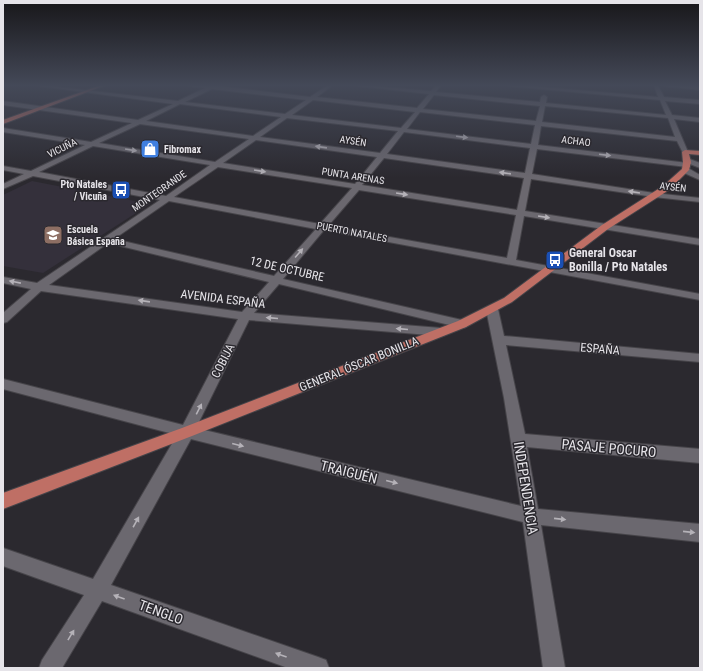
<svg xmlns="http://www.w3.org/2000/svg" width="703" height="671" font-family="'Roboto Condensed',sans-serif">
<rect width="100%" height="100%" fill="#2b292f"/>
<!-- built -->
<polygon fill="#34303b" points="32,181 150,204 43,273 3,266 3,195"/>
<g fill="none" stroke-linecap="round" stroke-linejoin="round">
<defs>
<g id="minor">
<path d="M32,85H42L178,101L205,88L189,86L187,85H212L310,97L328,85H333L317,97L417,108L429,94L349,85H361L431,91L437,85H441L436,92L540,102L541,97L544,95L547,97L546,103L666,115L660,100L508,86L506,85H520L658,97L654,85H658L664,97L700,100V104L665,101L672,115L700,118V122L674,119L688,152L687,153H683L677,141L541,126L538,145L688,163L683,160L687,158L700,163V168L690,164V167H687L537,149L532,174L654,193L700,198V202L654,197L531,179L525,211L700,239V245L524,216L516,260L700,294V300L324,230L283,279L462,320L466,321L468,324L466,327L462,328L279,284L254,313L441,328L445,329L447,332L445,335L441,336L249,320L196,428L521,506L504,398L486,309L488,307H496L498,309L504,336L700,354V362L506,345L525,434L700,449V463L527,447L538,509L700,524V542L541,525L565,668H543L523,522L191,439L111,585L318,657L326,660L329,668H288L102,601L62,668H39L42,660L84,595L3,566V548L93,579L177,435L3,389V379L183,425L238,319L41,291L7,322L3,323V313L31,289L3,283V277L37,283L160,200L33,176L3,189V184L24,174L3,170V166L31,171L85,145L3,132V128L91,142L132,123L3,105V101L138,120L173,104ZM212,89L306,100L285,114L185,102ZM434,95L540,106L536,121L423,109ZM313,100L415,112L401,128L292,115ZM180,104L281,117L253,136L146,121ZM545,106L668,118L675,137L542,122ZM420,112L535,125L531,144L407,129ZM287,118L398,131L380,153L260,137ZM140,124L249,139L215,162L99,143ZM404,132L530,148L525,173L387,154ZM256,140L377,157L355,184L223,163ZM93,146L210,165L166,196L39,172ZM384,158L524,178L517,210L362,185ZM218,167L352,188L320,224L174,197ZM359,190L516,215L507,258L328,226ZM169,201L316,229L274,276L114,239ZM108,243L269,282L242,312L49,285Z"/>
<polygon points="662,85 700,86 700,90 664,86"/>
<polygon points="682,168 688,168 700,175 700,180 682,172"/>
</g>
<g id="major">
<polygon points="101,85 106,85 3,124 3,120"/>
<polygon points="685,150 700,151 700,155 689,154 691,162 689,170 669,190 608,229 512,302 466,327 192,436 3,509 3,493 182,428 458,321 504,298 602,225 663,186 682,169 683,162 682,152"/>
</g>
</defs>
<!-- minor casing -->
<use href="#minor" stroke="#464449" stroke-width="2"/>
<!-- major casing -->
<use href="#major" stroke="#464449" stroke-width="2"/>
<!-- minor -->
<use href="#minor" fill="#6b686f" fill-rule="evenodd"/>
<!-- major -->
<use href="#major" fill="#bf6f65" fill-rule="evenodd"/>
</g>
<!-- one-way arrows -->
<defs><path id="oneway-solid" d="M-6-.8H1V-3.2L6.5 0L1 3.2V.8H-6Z"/></defs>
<g fill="#b5b2b8">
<use href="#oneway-solid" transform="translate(462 137) rotate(7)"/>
<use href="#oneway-solid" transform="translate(321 147) rotate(-172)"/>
<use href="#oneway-solid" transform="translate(131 150) rotate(9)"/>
<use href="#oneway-solid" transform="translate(605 155) rotate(7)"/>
<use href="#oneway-solid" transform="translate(260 171) rotate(9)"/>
<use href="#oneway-solid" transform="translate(505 173) rotate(-172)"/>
<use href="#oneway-solid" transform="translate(634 192) rotate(-171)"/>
<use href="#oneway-solid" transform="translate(402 194) rotate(9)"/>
<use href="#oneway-solid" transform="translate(544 217) rotate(9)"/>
<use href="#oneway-solid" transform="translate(299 253) rotate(-49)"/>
<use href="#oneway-solid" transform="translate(15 282) rotate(-169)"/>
<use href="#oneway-solid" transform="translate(144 301) rotate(-172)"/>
<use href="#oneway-solid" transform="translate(272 318) rotate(-175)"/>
<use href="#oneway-solid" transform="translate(402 329) rotate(-175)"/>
<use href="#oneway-solid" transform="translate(199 409) rotate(-63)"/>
<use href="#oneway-solid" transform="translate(238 445) rotate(14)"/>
<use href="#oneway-solid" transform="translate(392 482) rotate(14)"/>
<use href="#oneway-solid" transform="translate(560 519) rotate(6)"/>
<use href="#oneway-solid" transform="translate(136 522) rotate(-61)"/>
<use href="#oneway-solid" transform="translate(689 532) rotate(6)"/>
<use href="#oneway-solid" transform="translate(119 597) rotate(-160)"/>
<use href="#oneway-solid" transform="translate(71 635) rotate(-59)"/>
<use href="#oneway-solid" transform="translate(281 655) rotate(-160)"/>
</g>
<!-- sky -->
<linearGradient id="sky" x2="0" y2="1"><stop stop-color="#18171a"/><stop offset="0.48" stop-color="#444958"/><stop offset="1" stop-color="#444958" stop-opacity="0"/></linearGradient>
<rect width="703" height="178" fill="url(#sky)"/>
<!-- icons -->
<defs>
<symbol id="shop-square" viewBox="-11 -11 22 22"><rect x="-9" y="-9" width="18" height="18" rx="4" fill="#3f7fe0" stroke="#2b292f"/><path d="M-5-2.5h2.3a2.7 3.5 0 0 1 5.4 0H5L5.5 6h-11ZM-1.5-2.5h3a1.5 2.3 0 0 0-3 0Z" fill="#fff"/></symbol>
<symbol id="bus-square" viewBox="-11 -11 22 22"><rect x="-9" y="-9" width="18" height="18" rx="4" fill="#1a4fb4" stroke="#2b292f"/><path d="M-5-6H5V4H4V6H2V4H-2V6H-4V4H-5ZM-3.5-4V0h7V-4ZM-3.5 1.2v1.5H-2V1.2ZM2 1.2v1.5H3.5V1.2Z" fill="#fff"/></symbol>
<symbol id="school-square" viewBox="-11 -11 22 22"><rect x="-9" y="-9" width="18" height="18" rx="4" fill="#8d6e63" stroke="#2b292f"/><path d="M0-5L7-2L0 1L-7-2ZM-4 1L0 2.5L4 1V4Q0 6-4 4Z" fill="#fff"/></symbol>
</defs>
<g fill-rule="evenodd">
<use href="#shop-square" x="139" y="138" width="22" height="22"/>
<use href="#bus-square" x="110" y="179" width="22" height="22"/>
<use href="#school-square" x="42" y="224" width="22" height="22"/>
<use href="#bus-square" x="544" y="249" width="22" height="22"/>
</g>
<g text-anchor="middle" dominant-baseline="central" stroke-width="3" stroke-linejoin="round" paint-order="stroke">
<!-- far-street labels -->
<g font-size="10" fill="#e6e4e9" stroke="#2b292f">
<text transform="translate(353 141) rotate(8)">AYSÉN</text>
<text transform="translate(576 141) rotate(7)">ACHAO</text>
<text transform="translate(62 148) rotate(-26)">VICUÑA</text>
<text transform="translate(353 176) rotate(9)">PUNTA ARENAS</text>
<text transform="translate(673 187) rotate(6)">AYSÉN</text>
<text transform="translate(159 191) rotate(-35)">MONTEGRANDE</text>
<text transform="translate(352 232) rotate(11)">PUERTO NATALES</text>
</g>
<!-- far-poi labels -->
<g font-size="10" font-weight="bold" fill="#e6e4e9" stroke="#2b292f" text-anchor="start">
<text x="164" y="149">Fibromax</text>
<text x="107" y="184" text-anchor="end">Pto Natales<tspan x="107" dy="12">/ Vicuña</tspan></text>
<text x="67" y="229">Escuela<tspan x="67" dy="12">Básica España</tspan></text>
</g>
<!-- poi labels -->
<g font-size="12" font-weight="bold" fill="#e6e4e9" stroke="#2b292f" text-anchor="start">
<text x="569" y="253">General Oscar<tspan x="569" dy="14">Bonilla / Pto Natales</tspan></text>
</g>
<!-- street labels -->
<g font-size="12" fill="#e6e4e9" stroke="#2b292f">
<text transform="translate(287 269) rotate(13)">12 DE OCTUBRE</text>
<text transform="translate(223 299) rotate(7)">AVENIDA ESPAÑA</text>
<text transform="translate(600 349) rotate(5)">ESPAÑA</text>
<text transform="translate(223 361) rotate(-63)">COBIJA</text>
<text transform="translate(359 364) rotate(-22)">GENERAL ÓSCAR BONILLA</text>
</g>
<!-- near-street labels -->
<g font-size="14" fill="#e6e4e9" stroke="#2b292f">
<text transform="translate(609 448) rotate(5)">PASAJE POCURO</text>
<text transform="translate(349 472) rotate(14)">TRAIGUÉN</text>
<text transform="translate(526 488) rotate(81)">INDEPENDENCIA</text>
<text transform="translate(161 612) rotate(20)">TENGLO</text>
</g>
</g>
<!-- border -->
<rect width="703" height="671" fill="none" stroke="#e6e4e9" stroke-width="8"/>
</svg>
